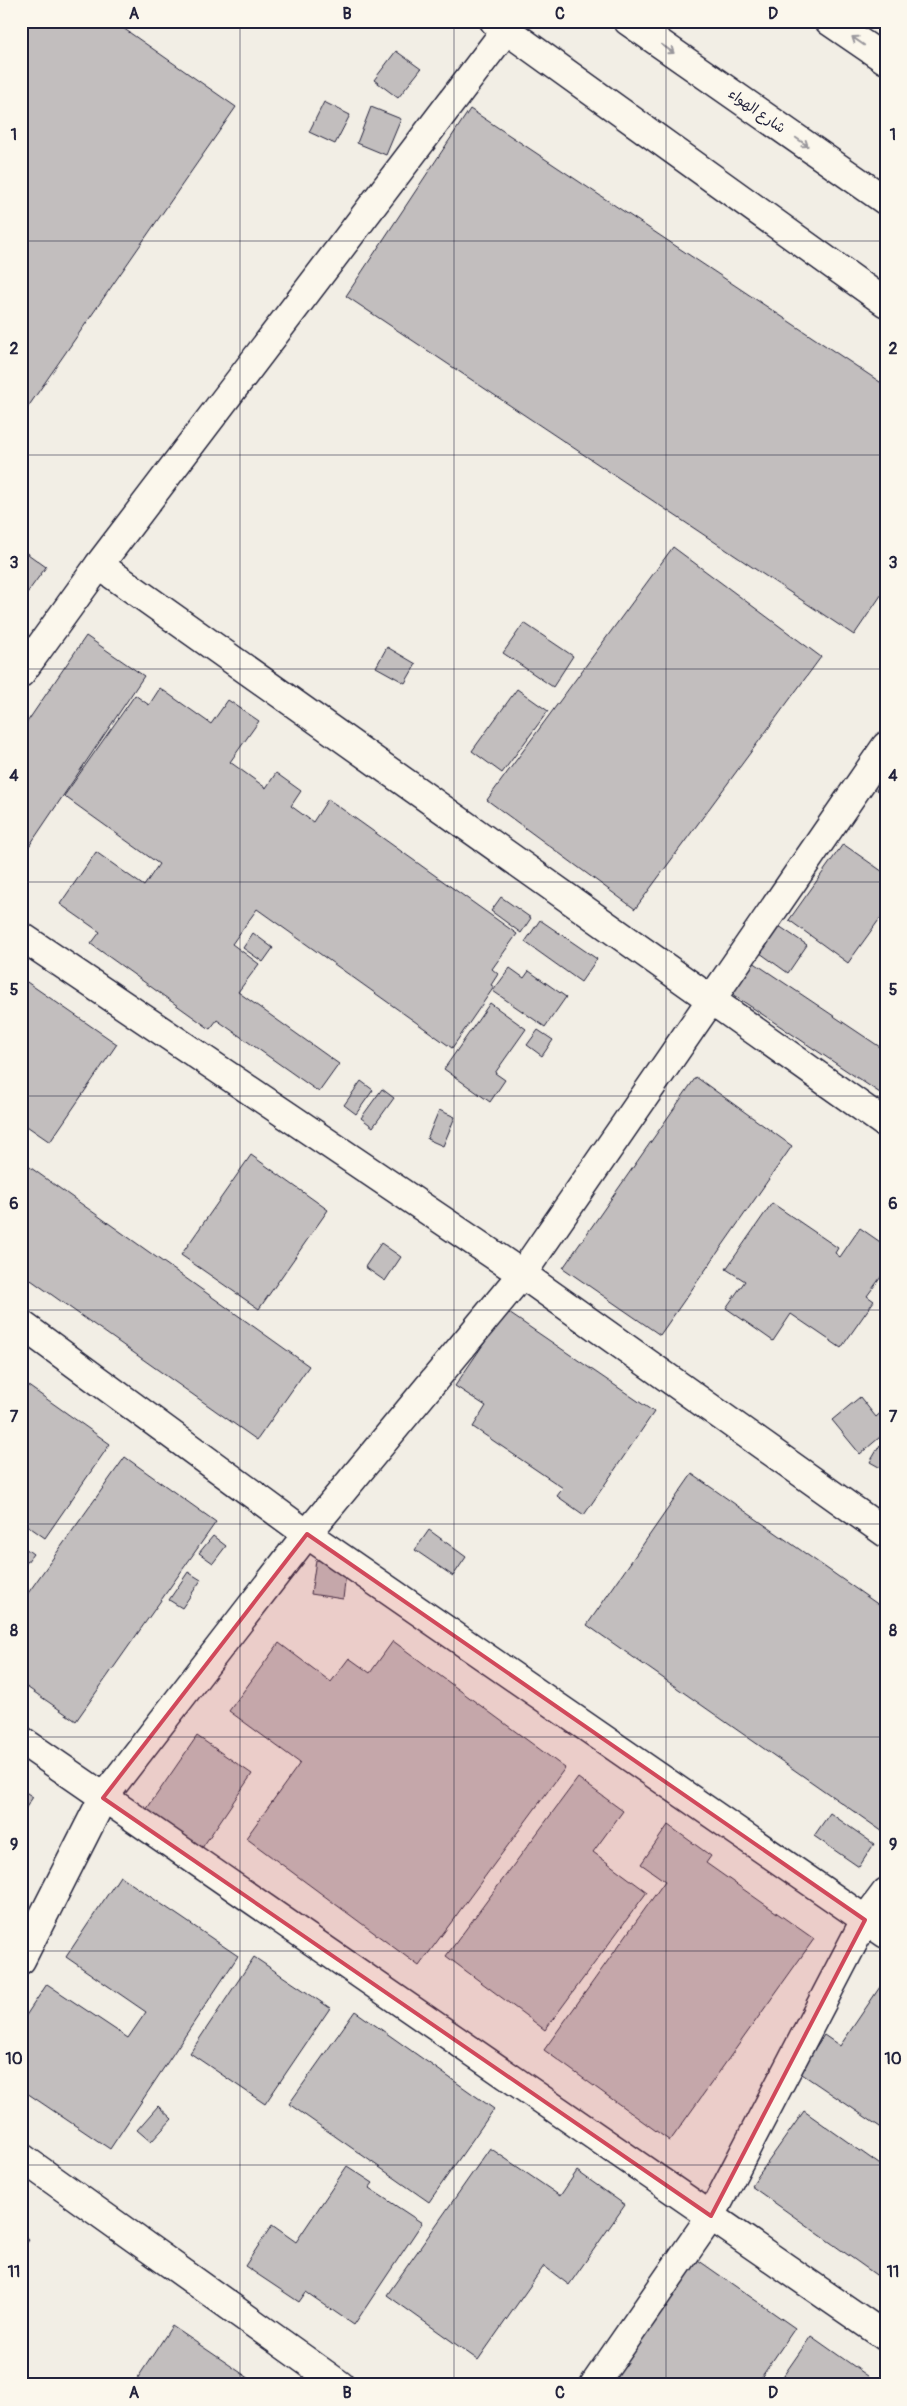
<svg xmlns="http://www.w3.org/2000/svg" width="907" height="2406" font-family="Pangolin,'Playpen Sans Arabic',sans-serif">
<rect width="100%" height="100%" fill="#f2eee5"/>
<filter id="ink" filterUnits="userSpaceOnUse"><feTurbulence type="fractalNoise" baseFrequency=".02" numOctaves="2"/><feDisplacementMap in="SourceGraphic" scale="10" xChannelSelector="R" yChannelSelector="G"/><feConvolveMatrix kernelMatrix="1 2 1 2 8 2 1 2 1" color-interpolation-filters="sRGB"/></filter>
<g filter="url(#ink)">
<!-- building -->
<g fill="#c2bebe" stroke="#22223b">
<polygon points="21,21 113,21 236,107 21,417"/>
<polygon points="396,51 421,69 398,98 374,80"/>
<polygon points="324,102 350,115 335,144 309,132"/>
<polygon points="371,107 401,119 386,155 357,143"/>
<polygon points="470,109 886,386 886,588 854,635 346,296"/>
<polygon points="673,547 821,657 635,909 487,800"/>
<polygon points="21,549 46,567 22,600 21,599"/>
<polygon points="524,623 573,656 553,687 503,653"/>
<polygon points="86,636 144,676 21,858 21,731"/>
<polygon points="387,647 416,664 405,683 376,667"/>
<polygon points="160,688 211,724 228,700 259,721 230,762 266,788 276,773 301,791 291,806 313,822 328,799 517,934 492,969 498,974 491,985 494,987 452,1048 257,909 232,944 259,964 238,992 339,1064 319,1092 217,1020 210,1029 91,944 100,932 60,904 96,852 144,886 159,864 64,796 135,695 149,705"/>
<polygon points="517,689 548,711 502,773 472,751"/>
<polygon points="886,776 886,797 876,790"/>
<polygon points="843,844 886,874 886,910 848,963 789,920"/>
<polygon points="501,897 531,918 521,933 491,911"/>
<polygon points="540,920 597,959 581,982 525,942"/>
<polygon points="779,926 807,945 788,973 760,953"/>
<polygon points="253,933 273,948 263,962 243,948"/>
<polygon points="747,958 886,1051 886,1097 726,990"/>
<polygon points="510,968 524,978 529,971 566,997 545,1027 493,991"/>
<polygon points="21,978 117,1044 50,1142 21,1122"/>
<polygon points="490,1003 526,1029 495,1073 505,1080 490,1102 444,1069"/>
<polygon points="538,1030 553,1040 542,1056 527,1045"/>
<polygon points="696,1077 792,1146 660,1335 563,1268"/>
<polygon points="361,1081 373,1090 356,1114 344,1105"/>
<polygon points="382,1089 394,1098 373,1127 361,1118"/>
<polygon points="439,1110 455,1117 443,1146 427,1139"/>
<polygon points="251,1155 328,1210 259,1309 181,1255"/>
<polygon points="24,1163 309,1366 257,1440 21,1273 21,1167"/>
<polygon points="772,1203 838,1248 835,1253 840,1257 860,1228 886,1246 886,1270 867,1296 874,1301 841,1348 791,1314 773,1341 726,1308 745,1281 726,1269"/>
<polygon points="381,1243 401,1257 385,1281 365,1267"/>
<polygon points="506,1311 654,1412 584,1515 557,1496 563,1488 473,1427 486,1406 455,1386"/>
<polygon points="27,1385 110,1444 45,1538 21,1521 21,1394"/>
<polygon points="860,1397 876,1417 886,1408 886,1432 860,1454 832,1420"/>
<polygon points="880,1445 886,1448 886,1471 870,1462"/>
<polygon points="125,1457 216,1522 76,1721 21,1683 21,1603"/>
<polygon points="692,1474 886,1610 886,1834 587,1625"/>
<polygon points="429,1530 466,1557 453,1576 415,1550"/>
<polygon points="213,1536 226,1546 213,1563 199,1553"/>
<polygon points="21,1545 33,1554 21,1570"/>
<polygon points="316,1560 347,1564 343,1599 311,1594"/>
<polygon points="188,1572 201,1580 182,1608 169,1600"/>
<polygon points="393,1641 565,1768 419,1966 246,1838 300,1763 229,1711 279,1643 331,1682 349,1658 370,1673"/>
<polygon points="197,1736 252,1774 200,1851 144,1813"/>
<polygon points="578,1778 623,1811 593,1852 647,1892 545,2030 446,1956"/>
<polygon points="21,1789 33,1797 21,1815"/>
<polygon points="830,1813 874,1844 859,1867 814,1836"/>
<polygon points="668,1825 711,1856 706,1863 814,1939 670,2141 544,2050 665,1881 641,1864"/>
<polygon points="120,1876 238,1956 110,2149 21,2089 21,2023 47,1984 128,2038 146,2012 66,1957"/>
<polygon points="254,1957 330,2008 265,2104 190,2053"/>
<polygon points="884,1981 886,1983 886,2131 799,2072 824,2035 840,2046"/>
<polygon points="355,2011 494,2109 429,2202 289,2104"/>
<polygon points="158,2106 172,2119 151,2142 137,2130"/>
<polygon points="804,2111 886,2169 886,2282 751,2186"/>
<polygon points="490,2148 560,2196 577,2171 625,2205 569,2285 544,2266 478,2360 387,2295"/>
<polygon points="347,2166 373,2183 369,2188 422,2223 354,2325 306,2292 299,2302 245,2266 272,2225 296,2242"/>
<polygon points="21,2235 29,2240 21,2251"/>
<polygon points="695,2258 795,2328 756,2385 607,2385"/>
<polygon points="172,2326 259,2385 133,2385"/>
<polygon points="811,2336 875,2381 872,2385 777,2385"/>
</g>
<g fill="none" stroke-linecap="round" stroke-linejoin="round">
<defs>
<g id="street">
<polyline points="494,21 886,303"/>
<polyline points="99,565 886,1124"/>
<polyline points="21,673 99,565 506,30"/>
<polyline points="21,936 522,1274 886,1533"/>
<polyline points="21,1324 307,1534 886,1934"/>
<polyline points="21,1740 886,2337"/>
<polyline points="21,1960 103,1798 307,1534 522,1274 886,746"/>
<polyline points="21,2157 340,2385"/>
<polyline points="594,2385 711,2216 865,1920 886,1892"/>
</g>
<g id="highway">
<polyline points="628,21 886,201"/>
<polyline points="829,21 886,60"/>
</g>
</defs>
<!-- street casing -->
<use href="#street" stroke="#22223b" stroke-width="31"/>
<!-- highway casing -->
<use href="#highway" stroke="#22223b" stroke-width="31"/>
<!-- street -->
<use href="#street" stroke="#fbf7ec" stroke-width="28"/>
<!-- highway -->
<use href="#highway" stroke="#fbf7ec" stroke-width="28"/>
</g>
<!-- one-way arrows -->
<defs><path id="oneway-shaft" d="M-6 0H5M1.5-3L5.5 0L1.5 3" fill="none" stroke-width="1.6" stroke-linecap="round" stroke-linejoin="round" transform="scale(1.25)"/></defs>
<g stroke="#99979c">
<use href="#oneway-shaft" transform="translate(858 41) rotate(-145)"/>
<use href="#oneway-shaft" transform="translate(668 49) rotate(35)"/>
<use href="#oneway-shaft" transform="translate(802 142) rotate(35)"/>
</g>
</g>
<!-- marked area -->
<path fill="#d1495b" fill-opacity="0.2" stroke="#d1495b" stroke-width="4" stroke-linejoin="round" d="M307,1534L865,1920L711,2216L103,1798Z"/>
<!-- grid -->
<path fill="none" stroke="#22223b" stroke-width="1" stroke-opacity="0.55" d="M240,21V2385M454,21V2385M666,21V2385M21,241H886M21,455H886M21,669H886M21,882H886M21,1096H886M21,1310H886M21,1524H886M21,1737H886M21,1951H886M21,2165H886"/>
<g text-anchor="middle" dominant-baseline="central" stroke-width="4.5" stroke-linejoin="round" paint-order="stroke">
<!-- street labels -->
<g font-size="14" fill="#22223b" stroke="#fbf7ec">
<text transform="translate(757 111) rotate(35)">شارع الهواء</text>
</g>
</g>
<!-- margin -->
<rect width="907" height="2406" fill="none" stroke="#fbf7ec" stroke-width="55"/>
<rect x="28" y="28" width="852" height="2350" fill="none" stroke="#22223b" stroke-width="2"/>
<g font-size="16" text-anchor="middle" font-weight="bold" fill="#22223b">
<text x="134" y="19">A</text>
<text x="347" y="19">B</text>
<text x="560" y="19">C</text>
<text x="773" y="19">D</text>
<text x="14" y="140">1</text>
<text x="893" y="140">1</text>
<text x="14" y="354">2</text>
<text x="893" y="354">2</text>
<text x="14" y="568">3</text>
<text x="893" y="568">3</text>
<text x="14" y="781">4</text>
<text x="893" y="781">4</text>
<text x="14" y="995">5</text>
<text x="893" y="995">5</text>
<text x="14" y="1209">6</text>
<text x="893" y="1209">6</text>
<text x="14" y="1422">7</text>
<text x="893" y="1422">7</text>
<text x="14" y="1636">8</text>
<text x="893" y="1636">8</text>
<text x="14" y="1850">9</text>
<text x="893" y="1850">9</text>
<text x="14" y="2064">10</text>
<text x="893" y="2064">10</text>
<text x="14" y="2277">11</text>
<text x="893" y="2277">11</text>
<text x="134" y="2398">A</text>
<text x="347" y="2398">B</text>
<text x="560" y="2398">C</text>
<text x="773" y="2398">D</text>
</g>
</svg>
